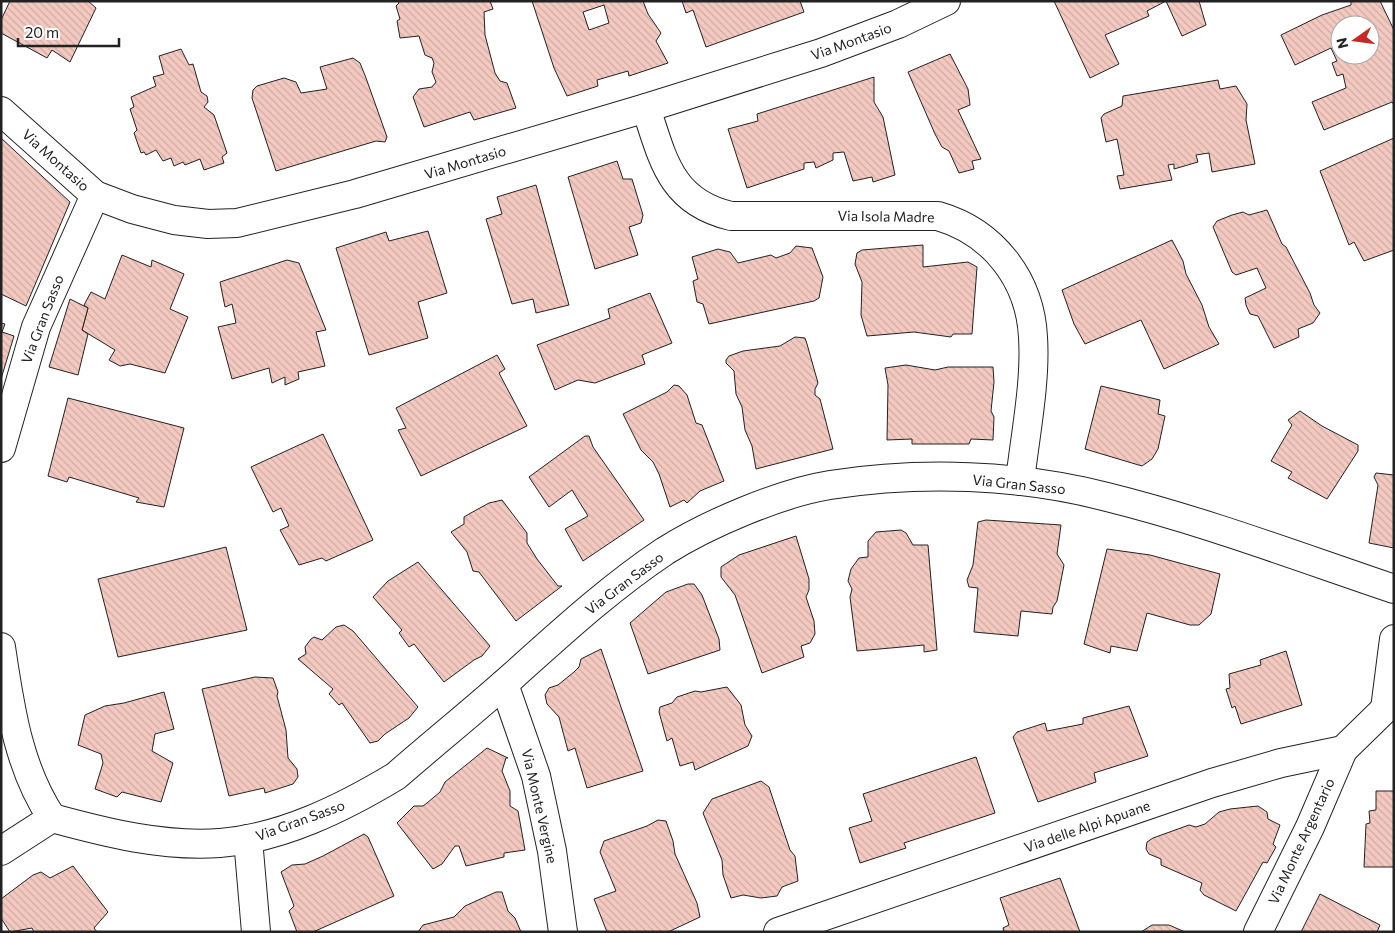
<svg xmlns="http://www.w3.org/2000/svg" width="1395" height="933" font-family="Commissioner,sans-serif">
<defs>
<pattern id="building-back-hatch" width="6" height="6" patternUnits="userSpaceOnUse" patternTransform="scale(1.25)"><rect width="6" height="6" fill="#f3c9c0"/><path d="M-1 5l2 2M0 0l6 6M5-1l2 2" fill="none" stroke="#d0aca5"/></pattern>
</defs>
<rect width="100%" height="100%" fill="#fff"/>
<!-- building -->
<g fill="url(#building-back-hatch)" stroke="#222" fill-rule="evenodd">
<polygon points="10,1 88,1 96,8 70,62 52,50 47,58 1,33 1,20"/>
<polygon points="398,1 490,1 493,9 484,12 485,35 495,73 500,81 507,83 516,108 474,120 470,112 424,127 413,97 419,89 432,87 436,82 432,72 434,63 432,58 425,55 419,36 400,38 397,21 400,19 396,6 399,3"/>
<path d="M532,1H643L648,14L661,33L656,41L668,63L629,76L628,71L597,80L598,86L567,96L554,68ZM604,5L609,23L589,30L583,12Z"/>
<polygon points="682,1 800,1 804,12 706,47 693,10 686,13"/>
<polygon points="1054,1 1166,1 1147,11 1149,16 1105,35 1119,64 1090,78"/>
<polygon points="1166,1 1199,1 1206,25 1182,36"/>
<path d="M1351,1H1380L1394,30V105L1392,102L1324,130L1312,102L1346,88L1343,74L1337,76L1332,63L1337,61L1331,48L1295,65L1281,35L1322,15L1351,5ZM1340,25H1370V55H1340Z"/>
<polygon points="181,49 189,65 193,64 201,92 207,96 208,102 204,107 214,115 227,153 222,157 224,163 204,170 200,159 185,165 183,162 174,166 171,158 163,161 156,150 146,155 144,152 141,153 134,133 137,130 130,109 134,107 131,97 156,86 153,77 164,74 159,56"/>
<polygon points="950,54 968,89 970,105 958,110 981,159 972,161 974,169 959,173 949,151 942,147 935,134 908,72"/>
<polygon points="353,58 360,63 366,78 387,137 385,142 376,141 276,171 252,98 253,90 257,86 284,78 296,82 301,93 327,89 320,67"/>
<polygon points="874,77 874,102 883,117 895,175 873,182 872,177 853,181 844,152 833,153 833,160 816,168 814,162 804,163 804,169 747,188 728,129 758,121 757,114"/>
<polygon points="1218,80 1220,89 1236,86 1247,104 1246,120 1255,164 1212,172 1209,153 1196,155 1198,162 1174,169 1174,164 1168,165 1172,180 1120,189 1117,176 1124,175 1117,139 1106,142 1101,118 1104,114 1122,106 1123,96"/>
<polygon points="1,138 70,202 26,306 1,294"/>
<polygon points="1394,138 1394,250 1364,261 1354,242 1349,245 1320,171"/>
<polygon points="617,161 623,179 632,179 643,215 641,223 629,227 638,255 595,269 568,177"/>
<polygon points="536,185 569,305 536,313 533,299 512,304 486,219 502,214 497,197"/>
<polygon points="1267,210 1282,244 1286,247 1310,293 1314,305 1320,313 1313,323 1298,329 1299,337 1274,348 1258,316 1250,314 1246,305 1245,298 1266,288 1257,268 1236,275 1232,272 1213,227 1217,221 1232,215 1243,212 1249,215"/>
<polygon points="428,231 447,293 418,302 428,338 369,355 336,248 386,232 389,241"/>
<polygon points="1172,240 1183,261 1186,274 1202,305 1209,327 1219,344 1164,369 1141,320 1085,344 1074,324 1062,290"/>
<polygon points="923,245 923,267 968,262 977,267 972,334 953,334 951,337 914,332 867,336 861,315 862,282 855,264 857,253 862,250"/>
<polygon points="796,246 812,248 823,277 819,298 814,301 709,324 703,304 697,302 693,281 698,279 692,257 718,249 730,252 738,263 771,255 776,258 790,253"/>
<polygon points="122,255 151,267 152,260 184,274 170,309 188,317 165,373 130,364 120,366 109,360 115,350 82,330 88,308 84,305 91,292 105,299"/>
<polygon points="287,260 299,263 326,330 316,332 325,366 298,372 299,379 285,385 285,377 272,383 269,368 232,379 218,327 236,323 232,304 225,307 220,282"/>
<polygon points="650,293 672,343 642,355 645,364 595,383 578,380 555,390 537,345 610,318 608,309"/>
<polygon points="70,299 88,308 82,330 88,334 78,375 49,367"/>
<polygon points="1,323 5,324 2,332 14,336 1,379"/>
<polygon points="795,337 805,338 807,344 818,383 815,389 815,395 820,399 833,449 756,469 752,446 745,430 742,407 736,394 734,371 726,363 726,360 729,356 743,351 780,346"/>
<polygon points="497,355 505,369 499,373 527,426 421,476 398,430 406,428 396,408"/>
<polygon points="906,365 935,370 948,367 993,367 994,382 991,411 994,417 993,440 971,439 969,444 912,444 912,439 887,440 888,385 885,368"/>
<polygon points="674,385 679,386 687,395 696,423 702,425 724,481 700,491 687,503 684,500 670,507 659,474 653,462 641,450 623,414 667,392"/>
<polygon points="1101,386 1160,400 1158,414 1165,416 1158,449 1152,459 1142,466 1085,449"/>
<polygon points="68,398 184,428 164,507 136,502 139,498 69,477 67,482 48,476"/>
<polygon points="1300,411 1322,426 1358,445 1358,451 1327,499 1288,478 1292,472 1271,461 1292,425 1288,420"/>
<polygon points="323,434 373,540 326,561 322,558 299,565 280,530 289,526 281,508 273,512 251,467"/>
<polygon points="585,436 589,436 593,447 644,520 583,561 565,529 588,516 572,490 549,507 529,477"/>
<polygon points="1376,473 1394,475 1394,548 1369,543 1378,485 1374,477"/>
<polygon points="502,500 527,533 527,543 537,559 558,586 562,586 516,621 479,572 473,571 467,552 451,532 464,524 464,517 469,514 489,503"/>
<polygon points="986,520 1061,525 1057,554 1064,565 1057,601 1053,607 1052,614 1021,611 1018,636 974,632 978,588 969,587 967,580 973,565 978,522"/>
<polygon points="901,530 906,533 913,545 928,545 937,650 924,652 924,645 857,651 850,597 852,589 848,581 851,569 859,558 868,557 868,541 876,532"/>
<polygon points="796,536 809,579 809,590 806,597 814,621 815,634 810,643 801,646 804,657 762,673 735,595 721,577 721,567 739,555"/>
<polygon points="226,547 247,630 118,657 98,579"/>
<polygon points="1107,549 1150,555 1220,574 1211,614 1199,625 1190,625 1147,613 1137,651 1111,646 1110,653 1084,644"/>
<polygon points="418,562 490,646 482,656 474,660 444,682 414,644 409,647 399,633 402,630 373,597 388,581"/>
<polygon points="688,584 694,584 702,595 719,639 720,650 648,674 630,623 666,592"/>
<polygon points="344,625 353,631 418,707 409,718 385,734 378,741 370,743 342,703 339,705 329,694 333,689 298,659 306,654 305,647 311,639 314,637 322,640 336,627"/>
<polygon points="601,649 643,771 587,788 575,748 568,751 559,717 547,704 545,695 549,688 558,685 574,672 579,667 581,659"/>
<polygon points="1286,651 1302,705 1241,724 1235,706 1232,708 1226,689 1230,688 1229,674 1261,665 1260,660"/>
<polygon points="255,677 273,678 278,692 277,696 286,730 288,758 297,769 298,777 293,784 265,793 264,788 229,796 202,689"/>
<polygon points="727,687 741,705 745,725 752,736 748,746 695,770 693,762 680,766 672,738 667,741 659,712 660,707 672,703 677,697 695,691 701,692"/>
<polygon points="164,692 174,729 155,734 152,751 173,763 161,802 122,792 117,797 95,789 103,763 101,754 78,745 85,715 105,706 124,703"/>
<polygon points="1129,706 1148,756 1094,773 1096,782 1038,802 1013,737 1017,732 1045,723 1047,731 1083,724 1083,718"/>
<polygon points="487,748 508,758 506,758 502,771 510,791 510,806 518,811 525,850 504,853 504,857 466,866 459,846 455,846 442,864 433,869 397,823 414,806 423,806 427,803 440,792 445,782"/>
<polygon points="976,757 995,813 904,843 906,848 860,863 849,828 872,821 863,794"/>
<polygon points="761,781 769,787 790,850 795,856 798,881 782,887 777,896 761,898 743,895 731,898 723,875 722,860 703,813 712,799"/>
<polygon points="1376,791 1394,791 1394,876 1394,867 1364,867 1366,824 1370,823 1369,811 1376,810"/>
<polygon points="1258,806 1267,812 1268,819 1280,825 1273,844 1276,847 1267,863 1263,862 1236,911 1204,895 1200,890 1202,883 1161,865 1161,859 1149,854 1146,849 1147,842 1153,838 1189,825 1196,827 1205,824 1219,812 1230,809"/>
<polygon points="658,820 666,821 673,841 675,854 697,903 700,917 668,932 607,932 594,899 616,891 600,852 604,841 647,826"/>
<polygon points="364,834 368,837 394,896 313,932 297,932 289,911 294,906 281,872 292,865 305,864 323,856"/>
<polygon points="73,866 108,912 94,928 97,932 34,932 32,928 10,932 1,918 1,899 33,875 41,872 50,878"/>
<polygon points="1060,878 1080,932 1004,932 1003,928 1009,925 1000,898"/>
<polygon points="496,892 502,892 508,911 515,918 521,932 418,932 423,925 454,917 465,906"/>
<polygon points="1320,894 1380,925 1377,932 1301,932"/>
<polygon points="1152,925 1169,925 1185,932 1141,932"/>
</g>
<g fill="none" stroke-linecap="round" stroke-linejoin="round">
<defs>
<g id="minor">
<path d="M646,108C663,160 671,202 731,216H938C993,232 1030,279 1033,337C1036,382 1025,436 1020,481"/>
<polyline points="1,111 95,195 132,209 174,220 208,224 237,223 355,194 646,108 821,53 898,24 946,1"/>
<polyline points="1,448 36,327 95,195"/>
<path d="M1,647C10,707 18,767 52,818C107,833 163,847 220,843C282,838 343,808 396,776C435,742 476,709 514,675C563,631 611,587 665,551C708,524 780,493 830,485C920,471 1019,474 1107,497C1204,521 1299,557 1394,589"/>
<polyline points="504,684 536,776 552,851 563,932"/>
<polyline points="1385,709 1394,639"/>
<polyline points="248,839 256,932"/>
<polyline points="1,851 52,818"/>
<polyline points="778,932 1212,783 1281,763 1343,750 1385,709"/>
<polyline points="1258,932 1310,827 1343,750"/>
</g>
</defs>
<!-- minor casing -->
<use href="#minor" stroke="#222" stroke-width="30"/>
<!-- minor -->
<use href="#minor" stroke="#fff" stroke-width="28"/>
</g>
<g text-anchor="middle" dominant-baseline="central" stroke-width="4" stroke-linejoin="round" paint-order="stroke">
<!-- street labels -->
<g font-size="14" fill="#222" stroke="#fff">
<text transform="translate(851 41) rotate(-20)">Via Montasio</text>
<text transform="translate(56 160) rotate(42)">Via Montasio</text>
<text transform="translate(465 162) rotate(-17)">Via Montasio</text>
<text transform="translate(886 216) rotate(1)">Via Isola Madre</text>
<text transform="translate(42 319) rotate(-69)">Via Gran Sasso</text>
<text transform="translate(1019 484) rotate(6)">Via Gran Sasso</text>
<text transform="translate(624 583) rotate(-37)">Via Gran Sasso</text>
<text transform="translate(540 806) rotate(77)">Via Monte Vergine</text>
<text transform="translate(300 820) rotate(-20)">Via Gran Sasso</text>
<text transform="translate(1087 826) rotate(-19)">Via delle Alpi Apuane</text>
<text transform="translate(1301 841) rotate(-65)">Via Monte Argentario</text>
</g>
</g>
<!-- border -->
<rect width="1395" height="933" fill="none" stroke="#222222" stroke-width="5"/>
<!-- north arrow -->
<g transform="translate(1355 40) rotate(256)"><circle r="24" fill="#ffffff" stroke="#a7a7a7"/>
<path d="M0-4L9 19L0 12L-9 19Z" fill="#c62828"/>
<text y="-8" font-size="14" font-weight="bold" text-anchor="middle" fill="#222222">N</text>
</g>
<!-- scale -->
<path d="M18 38v8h101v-8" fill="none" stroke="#222222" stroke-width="2.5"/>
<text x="25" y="38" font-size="15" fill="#222222" stroke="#ffffff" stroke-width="4" paint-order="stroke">20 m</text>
</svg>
